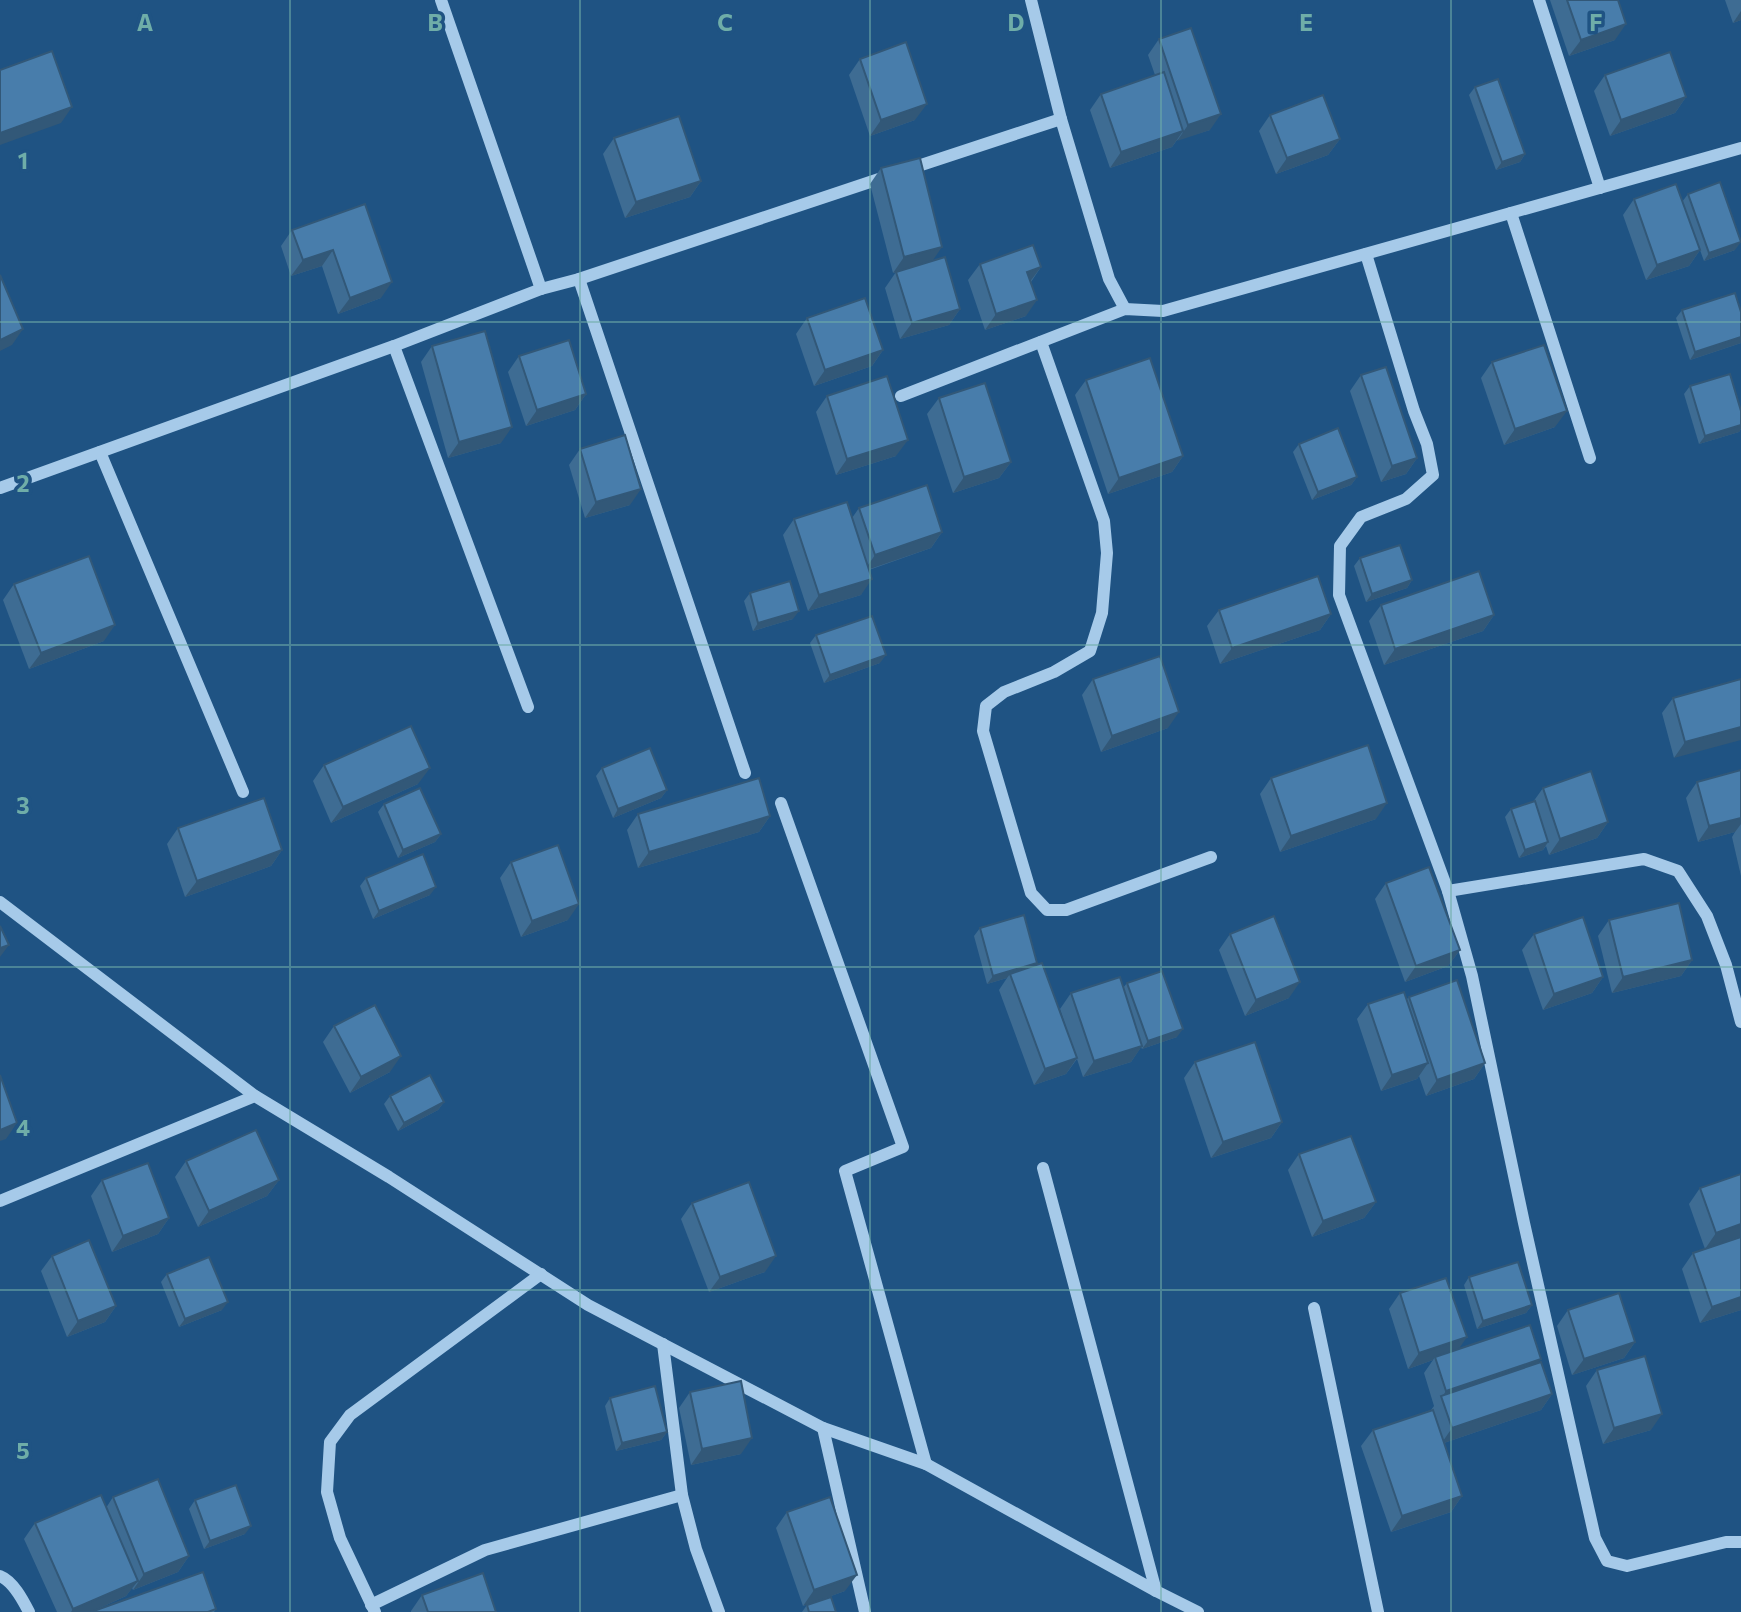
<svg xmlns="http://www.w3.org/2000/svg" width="1741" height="1612" font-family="Commissioner,sans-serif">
<rect width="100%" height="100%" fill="#1f5383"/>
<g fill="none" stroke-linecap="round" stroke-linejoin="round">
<!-- minor -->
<g stroke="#a6cae9" stroke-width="12">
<polyline points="441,0 541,289"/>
<polyline points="1031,0 1061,119 1109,279 1125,309"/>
<polyline points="1539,0 1600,188"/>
<polyline points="906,170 1061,119"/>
<polyline points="1511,213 1590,458"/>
<polyline points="1366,254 1414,411 1427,444 1433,475 1406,499 1361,517 1340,546 1339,595 1448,891 1472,976 1524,1223 1595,1538 1607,1561 1627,1566 1726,1542 1741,1542"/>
<polyline points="579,279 745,773"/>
<polyline points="1041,342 1104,521 1107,553 1102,613 1090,651 1054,672 1004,692 986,706 983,731 1031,893 1047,910 1066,910 1211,857"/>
<polyline points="394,346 528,707"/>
<polyline points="901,396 1125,309 1163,311 1741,148"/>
<polyline points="100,452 243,792"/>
<polyline points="0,488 394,346 541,289 579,279 885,177"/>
<polyline points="781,803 903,1147 845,1171 926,1464"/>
<polyline points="1448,891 1644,859 1678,871 1707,916 1726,965 1741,1022"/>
<polyline points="0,902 255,1096 389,1177 588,1305 823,1428 926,1464 1156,1591 1198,1612"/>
<polyline points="1043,1168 1156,1591"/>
<polyline points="0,1201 255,1096"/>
<polyline points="1314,1308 1378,1612"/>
<polyline points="663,1344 682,1495 696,1549 719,1612"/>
<polyline points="823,1428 865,1612"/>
<path d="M0,1576C13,1581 23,1600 29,1612"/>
<polyline points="371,1605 485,1550 682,1495"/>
<polyline points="375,1612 340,1538 327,1492 330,1442 350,1415 541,1274"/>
</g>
</g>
<!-- wall -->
<g fill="#3e6c93">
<polygon points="1550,0 1618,0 1615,40 1569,56"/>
<polygon points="1725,0 1741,0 1741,20 1733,23"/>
<polygon points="1159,39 1210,130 1177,140 1172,147 1110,168 1090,110 1101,94 1155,75 1148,55"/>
<polygon points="860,59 915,120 870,136 849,75"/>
<polygon points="1605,75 1686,97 1675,113 1610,136 1594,91"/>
<polygon points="1475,87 1525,154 1520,162 1496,170 1469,95"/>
<polygon points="1270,115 1340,139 1328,155 1276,174 1259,131"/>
<polygon points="614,138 701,181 690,197 625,218 603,154"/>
<polygon points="881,168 932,261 960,309 949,325 900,339 885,288 896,272 909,268 893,273 870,184"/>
<polygon points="1688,194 1735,250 1704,261 1700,250 1689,266 1646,280 1623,215 1634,199 1682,202"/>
<polygon points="365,204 381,298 338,314 322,266 291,276 281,246 292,230"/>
<polygon points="980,264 1041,267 1031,282 1026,316 985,330 968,280"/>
<polygon points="1682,310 1741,312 1741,343 1690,360 1676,318"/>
<polygon points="807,318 883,350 872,366 814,386 796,334"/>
<polygon points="432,346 501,443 448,458 421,362"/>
<polygon points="519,356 586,394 575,410 526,426 508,372"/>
<polygon points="1492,362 1555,427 1504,445 1481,378"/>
<polygon points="1361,375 1417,458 1406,474 1381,482 1350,391"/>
<polygon points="1086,380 1183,456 1172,472 1108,494 1075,395"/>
<polygon points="1690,386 1741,411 1741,429 1739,432 1699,444 1684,394"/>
<polygon points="827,396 896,456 836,475 816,412"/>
<polygon points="939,398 1011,462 999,478 953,493 927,414"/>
<polygon points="1299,444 1357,477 1351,485 1312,500 1293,452"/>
<polygon points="580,449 630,505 585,518 569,465"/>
<polygon points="859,508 942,532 931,548 869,570 861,595 808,611 783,535 794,519 852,518"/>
<polygon points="1360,558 1412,580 1407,588 1366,602 1354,566"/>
<polygon points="14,584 104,641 29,669 3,600"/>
<polygon points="750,593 793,619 753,631 744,601"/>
<polygon points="1381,605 1494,615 1483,631 1384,665 1369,621"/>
<polygon points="1219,610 1331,614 1320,630 1220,664 1207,626"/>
<polygon points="816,635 880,663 824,683 810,643"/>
<polygon points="1093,679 1168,728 1101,752 1082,695"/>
<polygon points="1741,679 1674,758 1662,713 1673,698"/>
<polygon points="324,765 418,784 331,823 313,781"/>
<polygon points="602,768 667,790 661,798 613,818 596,776"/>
<polygon points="1741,770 1741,876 1732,837 1735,832 1698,842 1686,798 1697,782"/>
<polygon points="1271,778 1376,819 1280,852 1260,794"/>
<polygon points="1543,788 1608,822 1597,838 1549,855 1546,846 1543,850 1519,858 1505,817 1511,809 1533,802"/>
<polygon points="384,804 441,834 435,842 398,858 378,812"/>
<polygon points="638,814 770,816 759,832 638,868 627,830"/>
<polygon points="178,828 282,850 271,866 185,897 167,844"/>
<polygon points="511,862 568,920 521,937 500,878"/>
<polygon points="366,878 430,895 373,919 360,886"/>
<polygon points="1386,883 1460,950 1448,966 1405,982 1375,899"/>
<polygon points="1609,920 1692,960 1681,976 1612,993 1598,936"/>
<polygon points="980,928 1036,965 1067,1030 1060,1009 1071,993 1123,988 1127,983 1177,1037 1142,1049 1141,1047 1131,1062 1083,1077 1077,1059 1066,1074 1034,1085 999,990 1007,978 987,984 974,936"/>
<polygon points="1230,934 1289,998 1245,1016 1219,950"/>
<polygon points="1534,934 1603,977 1592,993 1543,1010 1522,950"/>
<polygon points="1409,997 1485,1063 1474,1079 1426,1096 1419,1076 1417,1079 1381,1091 1357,1019 1368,1004 1407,999"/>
<polygon points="334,1026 390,1072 350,1093 323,1042"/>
<polygon points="1195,1062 1282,1122 1271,1138 1211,1158 1184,1078"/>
<polygon points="390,1096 444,1102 438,1110 398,1131 384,1104"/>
<polygon points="1299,1154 1376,1202 1364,1218 1312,1237 1288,1170"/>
<polygon points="186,1161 279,1180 267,1196 198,1227 175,1177"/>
<polygon points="102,1180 169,1218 158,1234 112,1252 91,1196"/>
<polygon points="1700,1188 1741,1236 1705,1249 1689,1204"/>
<polygon points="692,1203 765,1272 709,1292 681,1219"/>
<polygon points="1693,1253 1741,1310 1700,1323 1682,1269"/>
<polygon points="52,1256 116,1306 105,1322 67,1337 41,1271"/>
<polygon points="167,1274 222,1310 179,1327 161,1282"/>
<polygon points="1469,1277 1532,1305 1526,1313 1477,1329 1464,1285"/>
<polygon points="1400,1293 1458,1350 1539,1363 1552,1394 1541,1410 1444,1443 1462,1496 1451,1512 1391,1532 1361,1446 1373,1430 1431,1410 1434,1406 1424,1373 1433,1360 1408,1369 1389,1309"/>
<polygon points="1568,1310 1635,1342 1624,1358 1572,1375 1557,1326"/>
<polygon points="1597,1370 1651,1430 1603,1444 1586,1386"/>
<polygon points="690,1392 741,1454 691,1465 679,1408"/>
<polygon points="610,1398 667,1432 661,1440 616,1451 605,1406"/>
<polygon points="113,1497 189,1556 178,1572 133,1590 132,1588 126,1596 93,1611 216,1609 214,1612 57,1612 24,1539 35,1523 106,1508"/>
<polygon points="195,1500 245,1534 204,1549 189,1509"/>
<polygon points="787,1512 845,1591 803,1606 776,1528"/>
<polygon points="422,1595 496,1612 411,1612 411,1611"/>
<polygon points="807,1605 836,1612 802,1612"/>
</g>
<!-- shaded-wall -->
<g fill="#325878">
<polygon points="1741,11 1741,20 1733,23"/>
<polygon points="1626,24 1615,40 1569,56 1581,40"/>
<polygon points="1686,97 1675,113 1610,136 1621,120"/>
<polygon points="927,104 915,120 870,136 881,120"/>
<polygon points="72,107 61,123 0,145 0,133"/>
<polygon points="1221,114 1210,130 1177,141 1188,125"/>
<polygon points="1183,131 1172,147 1110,168 1121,152"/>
<polygon points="1340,139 1328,155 1276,174 1287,158"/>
<polygon points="1525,154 1520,162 1496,170 1502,162"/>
<polygon points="701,181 690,197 625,218 636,202"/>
<polygon points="1741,242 1735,250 1704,261 1709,253"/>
<polygon points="942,247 931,263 893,273 904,257"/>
<polygon points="333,250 322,266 291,276 303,260"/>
<polygon points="1700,250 1689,266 1646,280 1657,265"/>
<polygon points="1041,267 1029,283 1027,272"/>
<polygon points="392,282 381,298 338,314 350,298"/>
<polygon points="1037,300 1026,316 985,330 996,314"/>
<polygon points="960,309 949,325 900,339 912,323"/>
<polygon points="23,329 12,345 0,351 0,340"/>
<polygon points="1741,337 1741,343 1690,360 1695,352"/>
<polygon points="883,350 872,366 814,386 825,370"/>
<polygon points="586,394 575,410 526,426 537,410"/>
<polygon points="1567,411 1555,427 1504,445 1515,429"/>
<polygon points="1741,425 1741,429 1739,432 1699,444 1705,436"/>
<polygon points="512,427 501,443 448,458 459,442"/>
<polygon points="908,440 896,456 836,475 847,459"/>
<polygon points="1183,456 1172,472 1108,494 1119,478"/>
<polygon points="1417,458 1406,474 1381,482 1392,466"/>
<polygon points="1011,462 999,478 953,493 964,477"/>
<polygon points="1357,477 1351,485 1312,500 1318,492"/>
<polygon points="641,489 630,505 585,518 596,502"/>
<polygon points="942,532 931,548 864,571 875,555"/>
<polygon points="872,579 861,595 808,611 819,595"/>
<polygon points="1412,580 1407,588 1366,602 1372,594"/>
<polygon points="799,611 793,619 753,631 758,623"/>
<polygon points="1331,614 1320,630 1220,664 1232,648"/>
<polygon points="1494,615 1483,631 1384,665 1395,649"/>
<polygon points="115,625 104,641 29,669 41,653"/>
<polygon points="886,655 880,663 824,683 830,675"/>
<polygon points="1179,712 1168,728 1101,752 1112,736"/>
<polygon points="1741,727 1741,740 1674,758 1685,742"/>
<polygon points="430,768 418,784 331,823 343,807"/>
<polygon points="667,790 661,798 613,818 618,809"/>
<polygon points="1387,803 1376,819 1280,852 1291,836"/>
<polygon points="770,816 759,832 638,868 649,852"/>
<polygon points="1741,818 1741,824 1735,832 1698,842 1709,826"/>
<polygon points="1608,822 1597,838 1549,855 1560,839"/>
<polygon points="441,834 435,842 398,858 403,850"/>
<polygon points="1548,842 1543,850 1519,858 1525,850"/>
<polygon points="282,850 271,866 185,897 197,881"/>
<polygon points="436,887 430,895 373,919 379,911"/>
<polygon points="579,904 568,920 521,937 532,921"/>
<polygon points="9,945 0,957 0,948"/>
<polygon points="1460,950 1448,966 1405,982 1416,966"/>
<polygon points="1692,960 1681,976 1612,993 1623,977"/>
<polygon points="1037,963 1032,971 1010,974 1007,978 987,984 993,976"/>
<polygon points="1603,977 1592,993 1543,1010 1554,994"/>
<polygon points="1300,982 1289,998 1245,1016 1256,1000"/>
<polygon points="1183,1029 1177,1037 1142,1049 1148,1041"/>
<polygon points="1142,1046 1131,1062 1083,1077 1094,1061"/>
<polygon points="401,1056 390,1072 350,1093 361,1077"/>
<polygon points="1077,1058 1066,1074 1034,1085 1045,1069"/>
<polygon points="1428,1063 1417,1079 1381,1091 1392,1075"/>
<polygon points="1485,1063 1474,1079 1426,1096 1437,1080"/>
<polygon points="444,1102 438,1110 398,1131 404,1123"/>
<polygon points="1282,1122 1271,1138 1211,1158 1223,1142"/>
<polygon points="17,1123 6,1139 0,1141 0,1130"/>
<polygon points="279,1180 267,1196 198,1227 209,1211"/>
<polygon points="1376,1202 1364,1218 1312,1237 1323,1221"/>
<polygon points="169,1218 158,1234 112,1252 123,1236"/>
<polygon points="1741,1224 1741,1236 1705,1249 1716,1233"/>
<polygon points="776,1256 765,1272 709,1292 720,1277"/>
<polygon points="1741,1297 1741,1310 1700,1323 1712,1307"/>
<polygon points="228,1302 222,1310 179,1327 185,1319"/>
<polygon points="1532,1305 1526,1313 1477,1329 1483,1321"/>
<polygon points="116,1306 105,1322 67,1337 78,1321"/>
<polygon points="1467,1337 1456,1353 1435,1357 1433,1360 1408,1369 1419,1353"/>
<polygon points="1635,1342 1624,1358 1572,1375 1584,1359"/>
<polygon points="1541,1359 1530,1375 1442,1397 1446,1391"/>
<polygon points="1552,1394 1541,1410 1441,1444 1452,1428"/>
<polygon points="1662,1414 1651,1430 1603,1444 1614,1428"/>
<polygon points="667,1432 661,1440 616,1451 622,1443"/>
<polygon points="752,1438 741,1454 691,1465 702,1449"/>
<polygon points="1462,1496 1451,1512 1391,1532 1402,1516"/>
<polygon points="251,1526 245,1534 204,1549 210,1541"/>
<polygon points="189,1556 178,1572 133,1590 144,1574"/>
<polygon points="857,1575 845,1591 803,1606 814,1590"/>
<polygon points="138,1581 126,1596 91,1612 71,1612 73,1609"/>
</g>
<!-- building -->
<g fill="#487dab" stroke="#325878" stroke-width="2">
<polygon points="1567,0 1618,0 1626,24 1581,40"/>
<polygon points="1191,28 1221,114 1188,125 1159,39"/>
<polygon points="906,42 927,104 881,120 860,59"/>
<polygon points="52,51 72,107 0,133 0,70"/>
<polygon points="1670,52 1686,97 1621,120 1605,75"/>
<polygon points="1164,72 1183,131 1121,152 1101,94"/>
<polygon points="1498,79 1525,154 1502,162 1475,87"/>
<polygon points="1323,95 1340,139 1287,158 1270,115"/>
<polygon points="679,116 701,181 636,202 614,138"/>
<polygon points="920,158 942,247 904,257 881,168"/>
<polygon points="1720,182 1741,242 1709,253 1688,194"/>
<polygon points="1676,184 1700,250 1657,265 1634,199"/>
<polygon points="365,204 392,282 350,298 333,250 303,260 292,230"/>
<polygon points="1033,245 1041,267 1027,272 1037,300 996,314 980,264"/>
<polygon points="945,257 960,309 912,323 896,272"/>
<polygon points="0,275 23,329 0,340"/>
<polygon points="1735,293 1741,312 1741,337 1695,352 1682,310"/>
<polygon points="865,298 883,350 825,370 807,318"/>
<polygon points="485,331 512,427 459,442 432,346"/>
<polygon points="569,340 586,394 537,410 519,356"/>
<polygon points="1544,345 1567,411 1515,429 1492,362"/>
<polygon points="1150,358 1183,456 1119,478 1086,380"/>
<polygon points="1386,367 1417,458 1392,466 1361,375"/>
<polygon points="1730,374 1741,411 1741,425 1705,436 1690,386"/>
<polygon points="887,376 908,440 847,459 827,396"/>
<polygon points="985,383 1011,462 964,477 939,398"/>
<polygon points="1338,428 1357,477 1318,492 1299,444"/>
<polygon points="625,435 641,489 596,502 580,449"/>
<polygon points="927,485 942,532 875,555 859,508"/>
<polygon points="847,502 872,579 819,595 794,519"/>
<polygon points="1400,545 1412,580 1372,594 1360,558"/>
<polygon points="89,556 115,625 41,653 14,584"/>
<polygon points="1479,571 1494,615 1395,649 1381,605"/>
<polygon points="1318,576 1331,614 1232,648 1219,610"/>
<polygon points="790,581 799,611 758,623 750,593"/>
<polygon points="872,616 886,655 830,675 816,635"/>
<polygon points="1160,656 1179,712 1112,736 1093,679"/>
<polygon points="1741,679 1741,727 1685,742 1673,698"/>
<polygon points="411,726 430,768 343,807 324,765"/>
<polygon points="1368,745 1387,803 1291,836 1271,778"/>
<polygon points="650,748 667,790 618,809 602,768"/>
<polygon points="1741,770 1741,818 1709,826 1697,782"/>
<polygon points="1591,771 1608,822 1560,839 1543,788"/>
<polygon points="759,778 770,816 649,852 638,814"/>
<polygon points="420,788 441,834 403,850 384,804"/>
<polygon points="264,798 282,850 197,881 178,828"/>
<polygon points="1535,801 1548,842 1525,850 1511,809"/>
<polygon points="558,845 579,904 532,921 511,862"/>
<polygon points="423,854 436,887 379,911 366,878"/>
<polygon points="1429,867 1460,950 1416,966 1386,883"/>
<polygon points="1679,903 1692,960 1623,977 1609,920"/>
<polygon points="1024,915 1037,963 993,976 980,928"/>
<polygon points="1274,916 1300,982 1256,1000 1230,934"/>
<polygon points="1583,917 1603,977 1554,994 1534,934"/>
<polygon points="0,926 9,945 0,948"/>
<polygon points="1042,963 1077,1058 1045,1069 1010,974"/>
<polygon points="1162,971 1183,1029 1148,1041 1127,983"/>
<polygon points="1120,977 1142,1046 1094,1061 1071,993"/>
<polygon points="1457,980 1485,1063 1437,1080 1409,997"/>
<polygon points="1404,992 1428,1063 1392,1075 1368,1004"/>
<polygon points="375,1005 401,1056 361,1077 334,1026"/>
<polygon points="1255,1042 1282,1122 1223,1142 1195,1062"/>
<polygon points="0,1075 17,1123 0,1130"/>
<polygon points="430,1075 444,1102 404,1123 390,1096"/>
<polygon points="256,1130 279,1180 209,1211 186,1161"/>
<polygon points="1351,1136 1376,1202 1323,1221 1299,1154"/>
<polygon points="148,1163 169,1218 123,1236 102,1180"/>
<polygon points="1741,1174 1741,1224 1716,1233 1700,1188"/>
<polygon points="749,1182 776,1256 720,1277 692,1203"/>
<polygon points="1741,1237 1741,1297 1712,1307 1693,1253"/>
<polygon points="89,1240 116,1306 78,1321 52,1256"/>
<polygon points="209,1257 228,1302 185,1319 167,1274"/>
<polygon points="1518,1262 1532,1305 1483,1321 1469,1277"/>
<polygon points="1446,1278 1467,1337 1419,1353 1400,1293"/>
<polygon points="1619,1293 1635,1342 1584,1359 1568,1310"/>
<polygon points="1530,1325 1541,1359 1446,1391 1435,1357"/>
<polygon points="1645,1356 1662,1414 1614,1428 1597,1370"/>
<polygon points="1541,1362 1552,1394 1452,1428 1441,1396"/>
<polygon points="741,1381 752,1438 702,1449 690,1392"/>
<polygon points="655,1386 667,1432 622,1443 610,1398"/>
<polygon points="1433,1410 1462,1496 1402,1516 1373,1430"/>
<polygon points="158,1479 189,1556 144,1574 113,1497"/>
<polygon points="236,1485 251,1526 210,1541 195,1500"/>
<polygon points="101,1495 138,1581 73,1609 35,1523"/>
<polygon points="830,1497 857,1575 814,1590 787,1512"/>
<polygon points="203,1572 216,1609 208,1612 91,1612"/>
<polygon points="483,1573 496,1612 428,1612 422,1595"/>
<polygon points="831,1597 836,1612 809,1612 807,1605"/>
</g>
<!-- grid -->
<path fill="none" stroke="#6fada8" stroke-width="2" stroke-opacity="0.55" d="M290,0V1612M580,0V1612M870,0V1612M1161,0V1612M1451,0V1612M0,322H1741M0,645H1741M0,967H1741M0,1290H1741"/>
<g font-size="23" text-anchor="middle" font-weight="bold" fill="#6fada8" stroke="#1f5383" stroke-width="7" stroke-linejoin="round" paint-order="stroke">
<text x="145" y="31">A</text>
<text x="435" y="31">B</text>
<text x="725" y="31">C</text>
<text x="1016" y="31">D</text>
<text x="1306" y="31">E</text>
<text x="1596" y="31">F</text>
<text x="23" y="169">1</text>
<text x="23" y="492">2</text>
<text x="23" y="814">3</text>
<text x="23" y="1136">4</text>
<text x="23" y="1459">5</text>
</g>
</svg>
